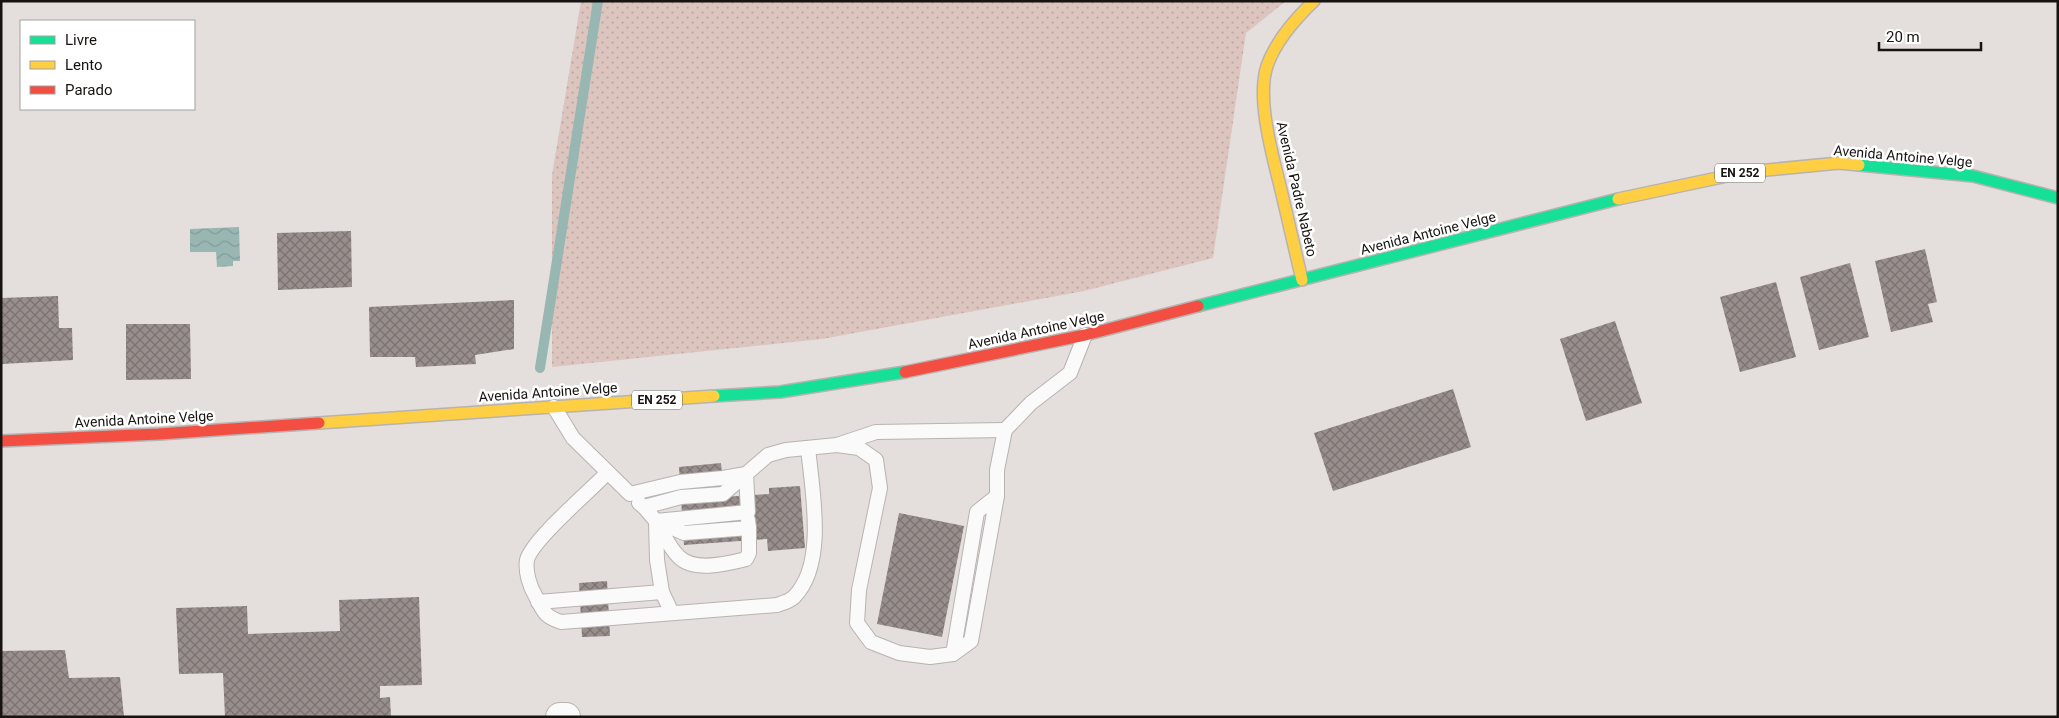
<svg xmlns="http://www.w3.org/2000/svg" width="2059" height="718" font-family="Roboto,sans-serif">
<defs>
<pattern id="grass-dots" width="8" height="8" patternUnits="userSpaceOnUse" patternTransform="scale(1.25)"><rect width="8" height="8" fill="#dcc5be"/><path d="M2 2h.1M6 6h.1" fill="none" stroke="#bca8a2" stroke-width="1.8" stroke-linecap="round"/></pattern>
<pattern id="water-waves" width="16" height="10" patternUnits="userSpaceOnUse" patternTransform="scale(1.25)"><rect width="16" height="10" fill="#99b7b2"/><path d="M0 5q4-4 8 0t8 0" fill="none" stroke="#839c98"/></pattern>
<pattern id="building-cross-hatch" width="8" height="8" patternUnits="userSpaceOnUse" patternTransform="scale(1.25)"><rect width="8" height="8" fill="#988e8c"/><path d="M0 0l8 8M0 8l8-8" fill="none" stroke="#7b7371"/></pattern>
</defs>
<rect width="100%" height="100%" fill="#e4dedc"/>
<!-- grass -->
<polygon fill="url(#grass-dots)" points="581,1 1286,1 1246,33 1213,258 1084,291 822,339 552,367 552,175"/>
<!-- water -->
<polygon fill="url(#water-waves)" points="239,227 240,261 233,261 233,266 217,267 216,252 190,252 190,229"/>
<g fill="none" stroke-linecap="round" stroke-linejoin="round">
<!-- stream -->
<polyline stroke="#99b7b2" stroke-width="10" points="540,368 598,1"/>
</g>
<!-- building -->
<g fill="url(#building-cross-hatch)">
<polygon points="351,231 352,287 278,290 277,233"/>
<polygon points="1925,249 1937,302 1928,304 1933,322 1891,332 1875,261"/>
<polygon points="1850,263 1869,337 1819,350 1800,277"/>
<polygon points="1776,282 1796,357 1740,372 1720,297"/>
<polygon points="58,296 59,328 72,328 73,360 2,364 1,298"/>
<polygon points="514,300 514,349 475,355 476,364 416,367 415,357 370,357 369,307"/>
<polygon points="1615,321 1642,403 1586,421 1560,339"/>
<polygon points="126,324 190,324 191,379 126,380"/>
<polygon points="1453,389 1471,447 1333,491 1314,433"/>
<polygon points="721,463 724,497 769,494 769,488 800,486 805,548 768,551 767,539 684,545 679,467"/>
<polygon points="899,513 964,526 942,637 877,624"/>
<polygon points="607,581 610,636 582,637 579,583"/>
<polygon points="419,597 422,685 380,686 380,698 390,697 391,717 225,717 223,673 179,674 176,608 247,606 248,634 340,631 339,600"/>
<polygon points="65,650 69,678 120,677 124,717 1,717 1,651"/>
</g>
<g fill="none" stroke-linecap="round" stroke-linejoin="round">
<defs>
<g id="lane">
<polyline points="554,407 573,438 630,494 680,482 723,478 746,474 768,455 786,450 837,445 876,432 1005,430"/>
<polyline points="837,445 859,448 876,460 880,488 859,590 857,623 871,642 899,653 930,657 953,654 971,641 997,496 997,470 1005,430 1031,403 1070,373 1085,335"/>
<path d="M607,473C590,491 532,540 527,560C525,572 530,587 536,597C544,612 544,616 561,622L777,605C783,603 790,601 794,597C827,564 812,490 808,448"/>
<polyline points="639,503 644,507 681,497 723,494 745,475"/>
<polyline points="644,507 656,521 748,512 746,474"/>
<path d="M656,521C663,532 669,548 679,557C694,572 727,564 746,559L749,553V528"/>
<polyline points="656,521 684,533 749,528 748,520"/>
<polyline points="656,522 657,560 662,592"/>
<polyline points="538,602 662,592 672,613"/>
<polyline points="953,654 977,512 997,496"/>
</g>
<polyline id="street" points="560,717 566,717"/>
<g id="fast">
<polyline points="1859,165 1973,176 2058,198"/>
<polyline points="1198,306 1618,199"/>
<polyline points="714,396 780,392 905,372"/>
</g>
<g id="slow">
<polyline points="1618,199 1746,172 1839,163 1859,165"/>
<path d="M1302,280C1295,250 1288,220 1281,190C1273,157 1256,99 1267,66C1276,40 1295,19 1314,1"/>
<polyline points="319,423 714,396"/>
</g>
<g id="jam">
<polyline points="905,372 1085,335 1198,306"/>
<polyline points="1,441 159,434 319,423"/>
</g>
</defs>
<!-- lane casing -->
<use href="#lane" stroke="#b7b3b1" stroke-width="16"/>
<!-- street casing -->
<use href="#street" stroke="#b7b3b1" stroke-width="30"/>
<!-- fast casing -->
<use href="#fast" stroke="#b7b3b1" stroke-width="14"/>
<!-- slow casing -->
<use href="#slow" stroke="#b7b3b1" stroke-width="14"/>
<!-- jam casing -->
<use href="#jam" stroke="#b7b3b1" stroke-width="14"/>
<!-- lane -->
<use href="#lane" stroke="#fbfafa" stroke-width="14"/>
<!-- street -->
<use href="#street" stroke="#fbfafa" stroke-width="28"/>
<!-- fast -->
<use href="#fast" stroke="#16e098" stroke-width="11"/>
<!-- slow -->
<use href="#slow" stroke="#ffcf43" stroke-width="11"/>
<!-- jam -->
<use href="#jam" stroke="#f24e42" stroke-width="11"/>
</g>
<g text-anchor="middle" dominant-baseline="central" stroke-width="5" stroke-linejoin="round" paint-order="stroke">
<!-- shield labels -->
<g fill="#fff" stroke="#5c5a58" stroke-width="1">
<rect x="1715" y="163.5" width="50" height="19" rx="4"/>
<rect x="632" y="390.5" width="50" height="19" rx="4"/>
</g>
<g font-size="12" font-weight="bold" fill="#161311">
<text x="1740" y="173">EN 252</text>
<text x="657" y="400">EN 252</text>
</g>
<!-- street labels -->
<g font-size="14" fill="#161311" stroke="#fff">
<text transform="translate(1903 156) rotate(5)">Avenida Antoine Velge</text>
<text transform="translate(1297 189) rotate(77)">Avenida Padre Nabeto</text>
<text transform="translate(1428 233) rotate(-14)">Avenida Antoine Velge</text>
<text transform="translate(1036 330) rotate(-12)">Avenida Antoine Velge</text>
<text transform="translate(548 392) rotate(-4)">Avenida Antoine Velge</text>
<text transform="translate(144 419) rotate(-3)">Avenida Antoine Velge</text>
</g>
</g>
<!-- border -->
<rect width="2059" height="718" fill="none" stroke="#161311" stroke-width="5"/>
<!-- legend -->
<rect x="20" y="20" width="175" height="90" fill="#ffffff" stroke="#a2a1a0"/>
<rect x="30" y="36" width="25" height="8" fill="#16e098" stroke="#a2a1a0"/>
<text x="65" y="45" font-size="15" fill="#161311">Livre</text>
<rect x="30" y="61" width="25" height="8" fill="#ffcf43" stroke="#a2a1a0"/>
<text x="65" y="70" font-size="15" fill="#161311">Lento</text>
<rect x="30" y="86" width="25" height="8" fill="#f24e42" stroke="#a2a1a0"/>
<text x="65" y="95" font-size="15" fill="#161311">Parado</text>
<!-- scale -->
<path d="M1879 42v8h102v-8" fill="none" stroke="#161311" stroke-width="2.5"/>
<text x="1886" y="42" font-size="15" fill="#161311" stroke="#ffffff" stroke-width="4" paint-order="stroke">20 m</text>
</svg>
